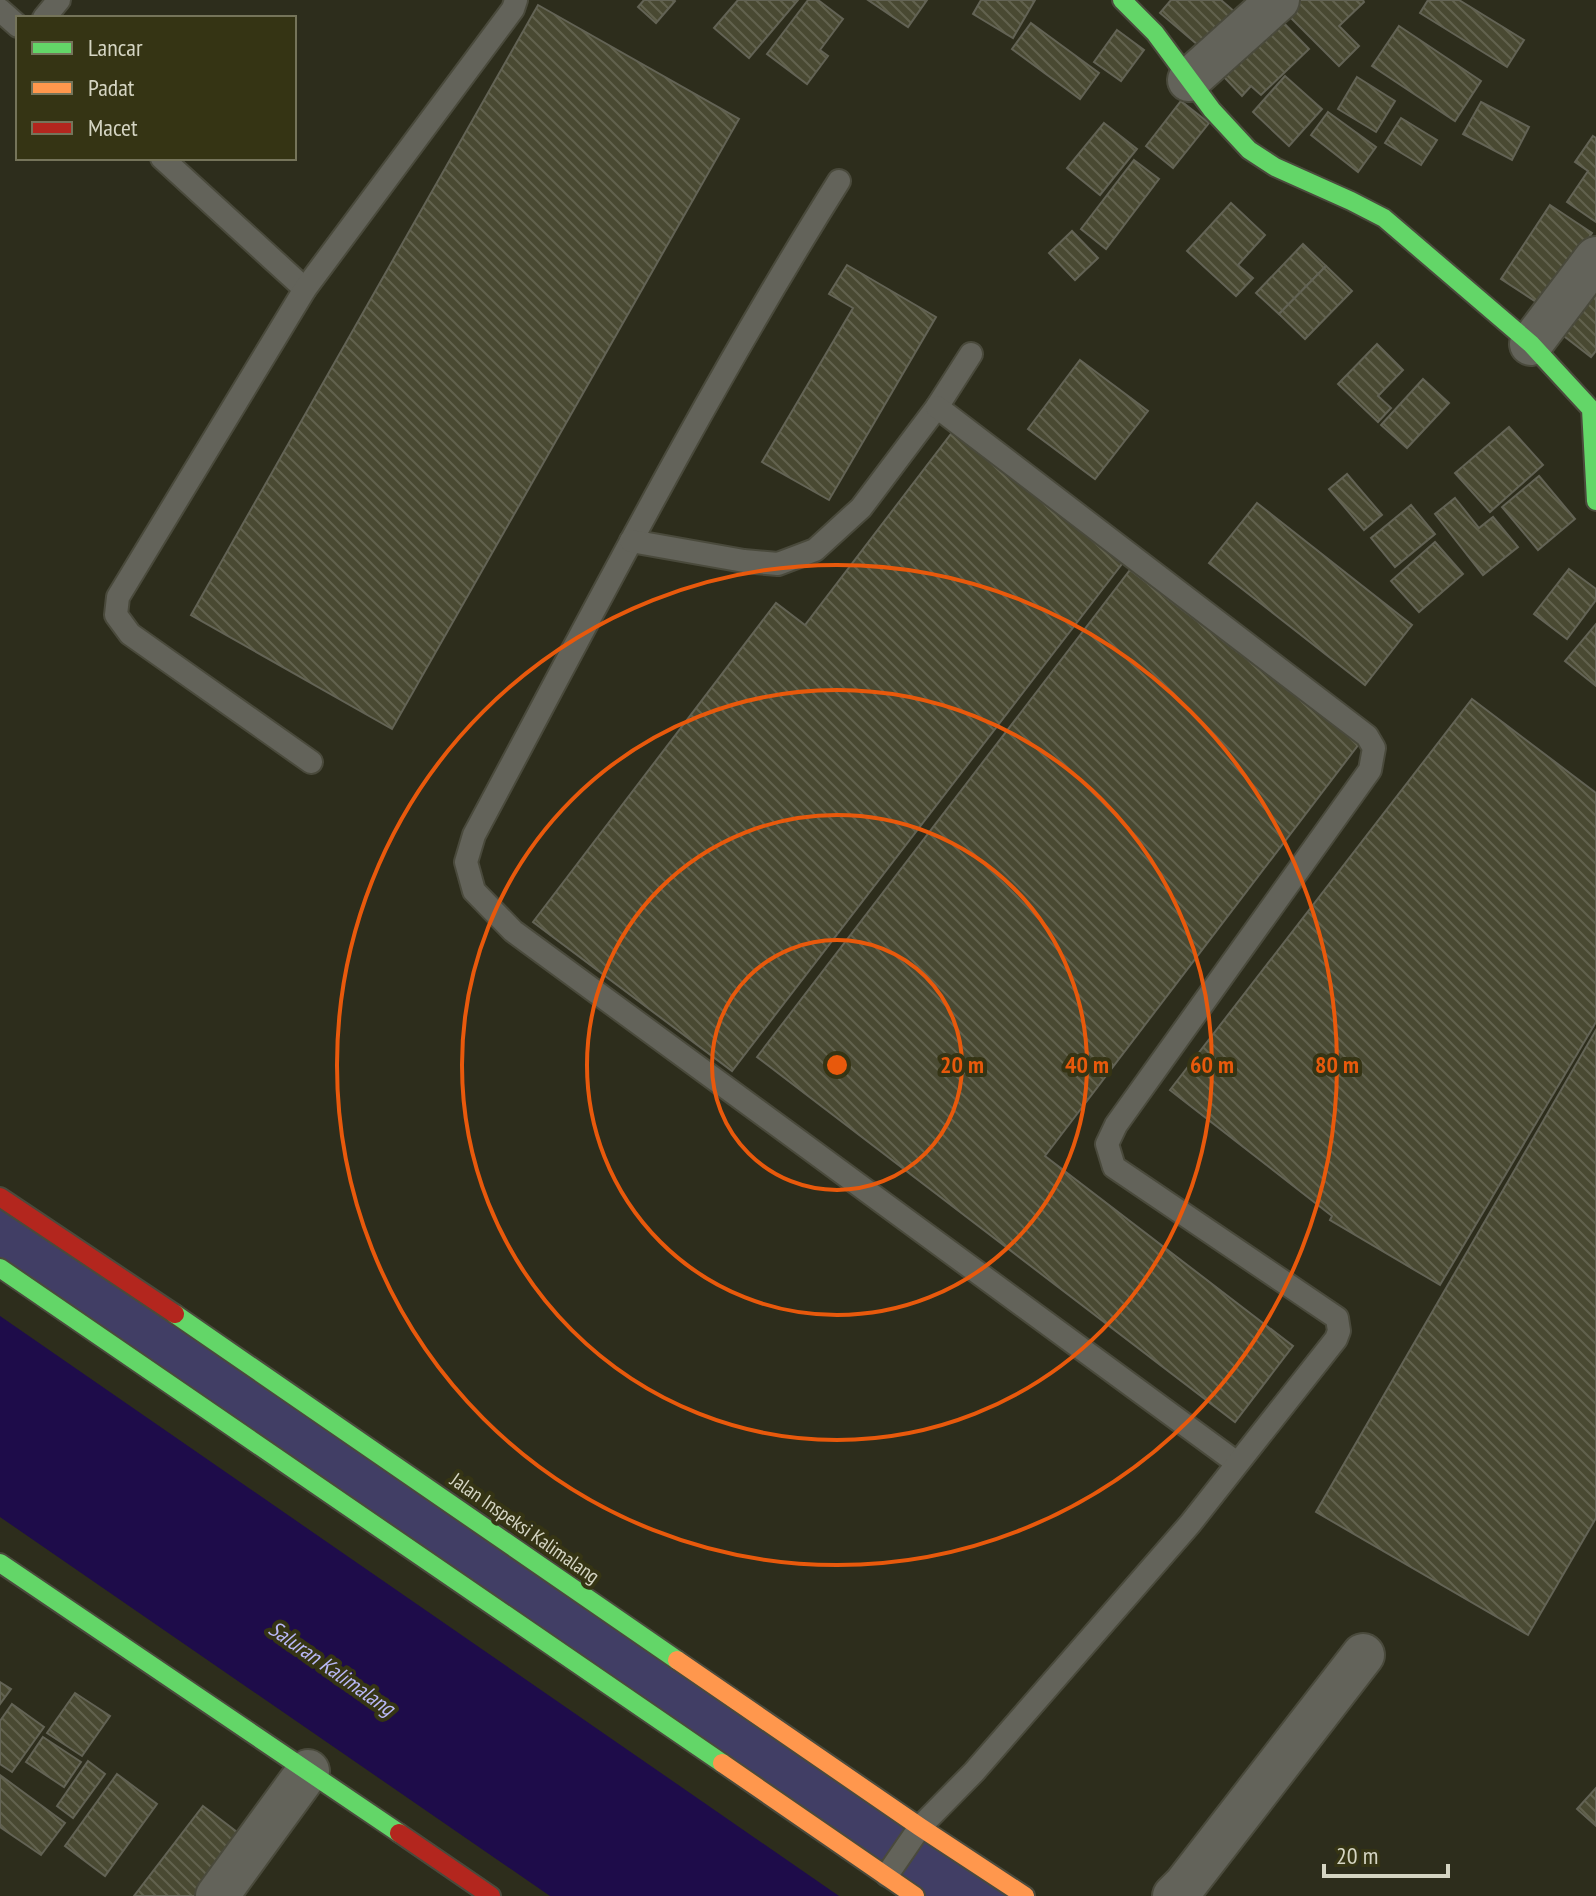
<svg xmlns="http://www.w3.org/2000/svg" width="1596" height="1896" font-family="'PT Sans Narrow',sans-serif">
<defs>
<pattern id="building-back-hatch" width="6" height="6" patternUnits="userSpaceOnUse" patternTransform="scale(2)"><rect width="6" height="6" fill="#494932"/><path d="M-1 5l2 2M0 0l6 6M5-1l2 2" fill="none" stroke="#62624e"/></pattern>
</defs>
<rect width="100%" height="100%" fill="#2d2d1c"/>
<!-- grass -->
<polygon fill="#413e65" points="0,1197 1025,1896 915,1896 0,1268"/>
<!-- water -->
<polygon fill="#1e0c4a" points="0,1316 839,1896 550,1896 0,1517"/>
<!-- building -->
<g fill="url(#building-back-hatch)" stroke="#636355" stroke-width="2">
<polygon points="644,0 674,0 675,1 656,23 638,7"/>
<polygon points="738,0 798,0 749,58 714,28"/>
<polygon points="808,0 818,0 843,19 820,50 828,56 807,84 767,54"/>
<polygon points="868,0 927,0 908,27"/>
<polygon points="981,0 1035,0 1013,38 973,14"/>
<polygon points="1171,0 1221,0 1243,19 1211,56 1160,13"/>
<polygon points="1297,0 1363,0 1364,2 1339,26 1359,46 1339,66 1285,12"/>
<polygon points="1428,0 1459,0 1524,40 1507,67 1420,13"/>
<polygon points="538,5 739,119 392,729 191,615"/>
<polygon points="1273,12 1309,49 1261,95 1251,86 1242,96 1223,76"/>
<polygon points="1031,23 1099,73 1080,99 1012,49"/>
<polygon points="1399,26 1481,81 1455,121 1372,66"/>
<polygon points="1117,30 1144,50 1121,81 1094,62"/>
<polygon points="1285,76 1322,109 1289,146 1253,112"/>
<polygon points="1357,77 1395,101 1376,132 1338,109"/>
<polygon points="1181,101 1209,123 1173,168 1146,146"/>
<polygon points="1481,102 1529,127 1512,160 1463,134"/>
<polygon points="1328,112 1376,147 1358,172 1311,135"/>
<polygon points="1401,118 1437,140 1421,165 1385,143"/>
<polygon points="1104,123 1137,149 1100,195 1067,168"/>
<polygon points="1593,136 1596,138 1596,222 1567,202 1588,171 1575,162"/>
<polygon points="1134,160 1159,179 1106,249 1081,229"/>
<polygon points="1231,203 1265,235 1238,265 1253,278 1236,296 1187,251"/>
<polygon points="1550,205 1592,233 1544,307 1501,279"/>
<polygon points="1072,231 1098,258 1075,280 1049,253"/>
<polygon points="1303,244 1326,266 1279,314 1256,293"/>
<polygon points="847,265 936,317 829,500 762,462 853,308 829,294"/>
<polygon points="1326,266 1352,291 1305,339 1279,314"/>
<polygon points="1596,287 1596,351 1591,357 1560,333"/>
<polygon points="1377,344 1403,370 1378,396 1391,408 1378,422 1338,384"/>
<polygon points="1080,360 1148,411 1095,479 1028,429"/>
<polygon points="1423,379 1449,403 1407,448 1381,425"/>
<polygon points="1509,427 1543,465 1490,512 1455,473"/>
<polygon points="954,430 1125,560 732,1071 533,922 776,603 805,625"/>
<polygon points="1347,474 1382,515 1364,530 1329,489"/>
<polygon points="1539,476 1575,519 1538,550 1502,507"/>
<polygon points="1455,498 1479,528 1493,517 1518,547 1483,575 1435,514"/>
<polygon points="1257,503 1412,625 1365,685 1209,563"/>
<polygon points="1411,505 1435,534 1395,567 1371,538"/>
<polygon points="1435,542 1463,574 1419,612 1391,581"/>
<polygon points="1569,569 1596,589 1596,600 1567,639 1534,614"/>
<polygon points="1130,570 1359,744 1045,1156 1293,1346 1235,1422 757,1057"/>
<polygon points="1596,624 1596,686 1565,661"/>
<polygon points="1472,699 1596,793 1596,1022 1440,1285 1330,1220 1332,1216 1170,1090"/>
<polygon points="1596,1030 1596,1518 1528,1635 1316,1512"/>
<polygon points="0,1682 11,1689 0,1704"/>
<polygon points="75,1693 110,1716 82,1756 47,1733"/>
<polygon points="12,1704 44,1727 12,1772 0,1764 0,1721"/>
<polygon points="43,1737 81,1762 64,1787 26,1762"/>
<polygon points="88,1761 105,1774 73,1818 57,1806"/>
<polygon points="117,1774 157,1804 105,1876 65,1846"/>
<polygon points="0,1775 65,1823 41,1855 0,1827"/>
<polygon points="1596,1788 1596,1826 1577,1809"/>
<polygon points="203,1806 250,1842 208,1896 134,1896"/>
</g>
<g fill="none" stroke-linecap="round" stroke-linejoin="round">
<defs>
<g id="lane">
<polyline points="0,10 18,26"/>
<polyline points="44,18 59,0"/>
<polyline points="162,158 305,289"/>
<path d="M839,181C706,392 592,615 474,835L466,862L474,891L513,931L1237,1463"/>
<polyline points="631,541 744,561 778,564 815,550 861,508 937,407 971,354"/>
<polyline points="311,762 130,634 116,615 118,597 305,289 513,9 516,0"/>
<polyline points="887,1875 920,1827 974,1772 1190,1524 1336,1339 1339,1331 1337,1318 1114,1167 1107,1144 1116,1125 1370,770 1374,748 1367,736 937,407"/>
</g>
<g id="street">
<polyline points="1189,80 1278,0"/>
<polyline points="1531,344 1596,258"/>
<polyline points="217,1896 308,1771"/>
<polyline points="1174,1896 1185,1885 1363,1655"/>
</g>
<g id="fast">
<polyline points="1122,0 1155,33 1212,110 1249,150 1275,167 1351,201 1384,218 1531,344 1591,409 1596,501"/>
<polyline points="0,1268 722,1763"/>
<polyline points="175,1314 677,1660"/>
<polyline points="0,1563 399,1833"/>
</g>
<g id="slow">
<polyline points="677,1660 920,1827 1025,1896"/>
<polyline points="722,1763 915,1896"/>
</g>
<g id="jam">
<polyline points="0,1197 175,1314"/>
<polyline points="399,1833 491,1896"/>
</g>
</defs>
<!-- lane casing -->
<use href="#lane" stroke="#4a4a3c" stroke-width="26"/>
<!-- street casing -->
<use href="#street" stroke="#4a4a3c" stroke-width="46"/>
<!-- fast casing -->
<use href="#fast" stroke="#4a4a3c" stroke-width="22"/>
<!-- slow casing -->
<use href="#slow" stroke="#4a4a3c" stroke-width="22"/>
<!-- jam casing -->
<use href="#jam" stroke="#4a4a3c" stroke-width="22"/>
<!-- lane -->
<use href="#lane" stroke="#63635a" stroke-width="22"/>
<!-- street -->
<use href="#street" stroke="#63635a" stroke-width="42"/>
<!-- fast -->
<use href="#fast" stroke="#63d668" stroke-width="18"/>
<!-- slow -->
<use href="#slow" stroke="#ff974d" stroke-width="18"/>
<!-- jam -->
<use href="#jam" stroke="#b3261e" stroke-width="18"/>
</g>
<!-- distance rings -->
<g fill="none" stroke="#e8590c" stroke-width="4">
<circle cx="837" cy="1065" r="125"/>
<circle cx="837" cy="1065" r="250"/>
<circle cx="837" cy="1065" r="375"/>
<circle cx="837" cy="1065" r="500"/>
</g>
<g text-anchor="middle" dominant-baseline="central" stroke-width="8" stroke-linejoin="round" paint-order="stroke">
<!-- street labels -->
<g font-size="20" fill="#d5d5c3" stroke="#353414">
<text transform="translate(525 1528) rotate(35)">Jalan Inspeksi Kalimalang</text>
</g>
<!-- water labels -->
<g font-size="22" font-style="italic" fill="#b9b8f6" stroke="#353414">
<text transform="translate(332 1668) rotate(35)">Saluran Kalimalang</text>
</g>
</g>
<circle cx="837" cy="1065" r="12" fill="#e8590c" stroke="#353414" stroke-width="4"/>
<g font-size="24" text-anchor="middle" font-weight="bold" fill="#e8590c" stroke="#353414" stroke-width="8" stroke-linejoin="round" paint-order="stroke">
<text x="962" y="1073">20 m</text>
<text x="1087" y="1073">40 m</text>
<text x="1212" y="1073">60 m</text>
<text x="1337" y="1073">80 m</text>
</g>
<!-- legend -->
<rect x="16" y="16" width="280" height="144" fill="#353414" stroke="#75745a" stroke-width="2"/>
<rect x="32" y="42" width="40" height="12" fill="#63d668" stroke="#75745a" stroke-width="2"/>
<text x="88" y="56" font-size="24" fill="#d5d5c3">Lancar</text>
<rect x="32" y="82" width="40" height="12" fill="#ff974d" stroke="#75745a" stroke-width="2"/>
<text x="88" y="96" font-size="24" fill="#d5d5c3">Padat</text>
<rect x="32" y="122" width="40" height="12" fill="#b3261e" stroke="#75745a" stroke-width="2"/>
<text x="88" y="136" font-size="24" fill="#d5d5c3">Macet</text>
<!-- scale -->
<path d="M1324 1864v12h124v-12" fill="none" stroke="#d5d5c3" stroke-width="4"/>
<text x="1336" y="1864" font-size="24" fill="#d5d5c3" stroke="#353414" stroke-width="6" paint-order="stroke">20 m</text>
</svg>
